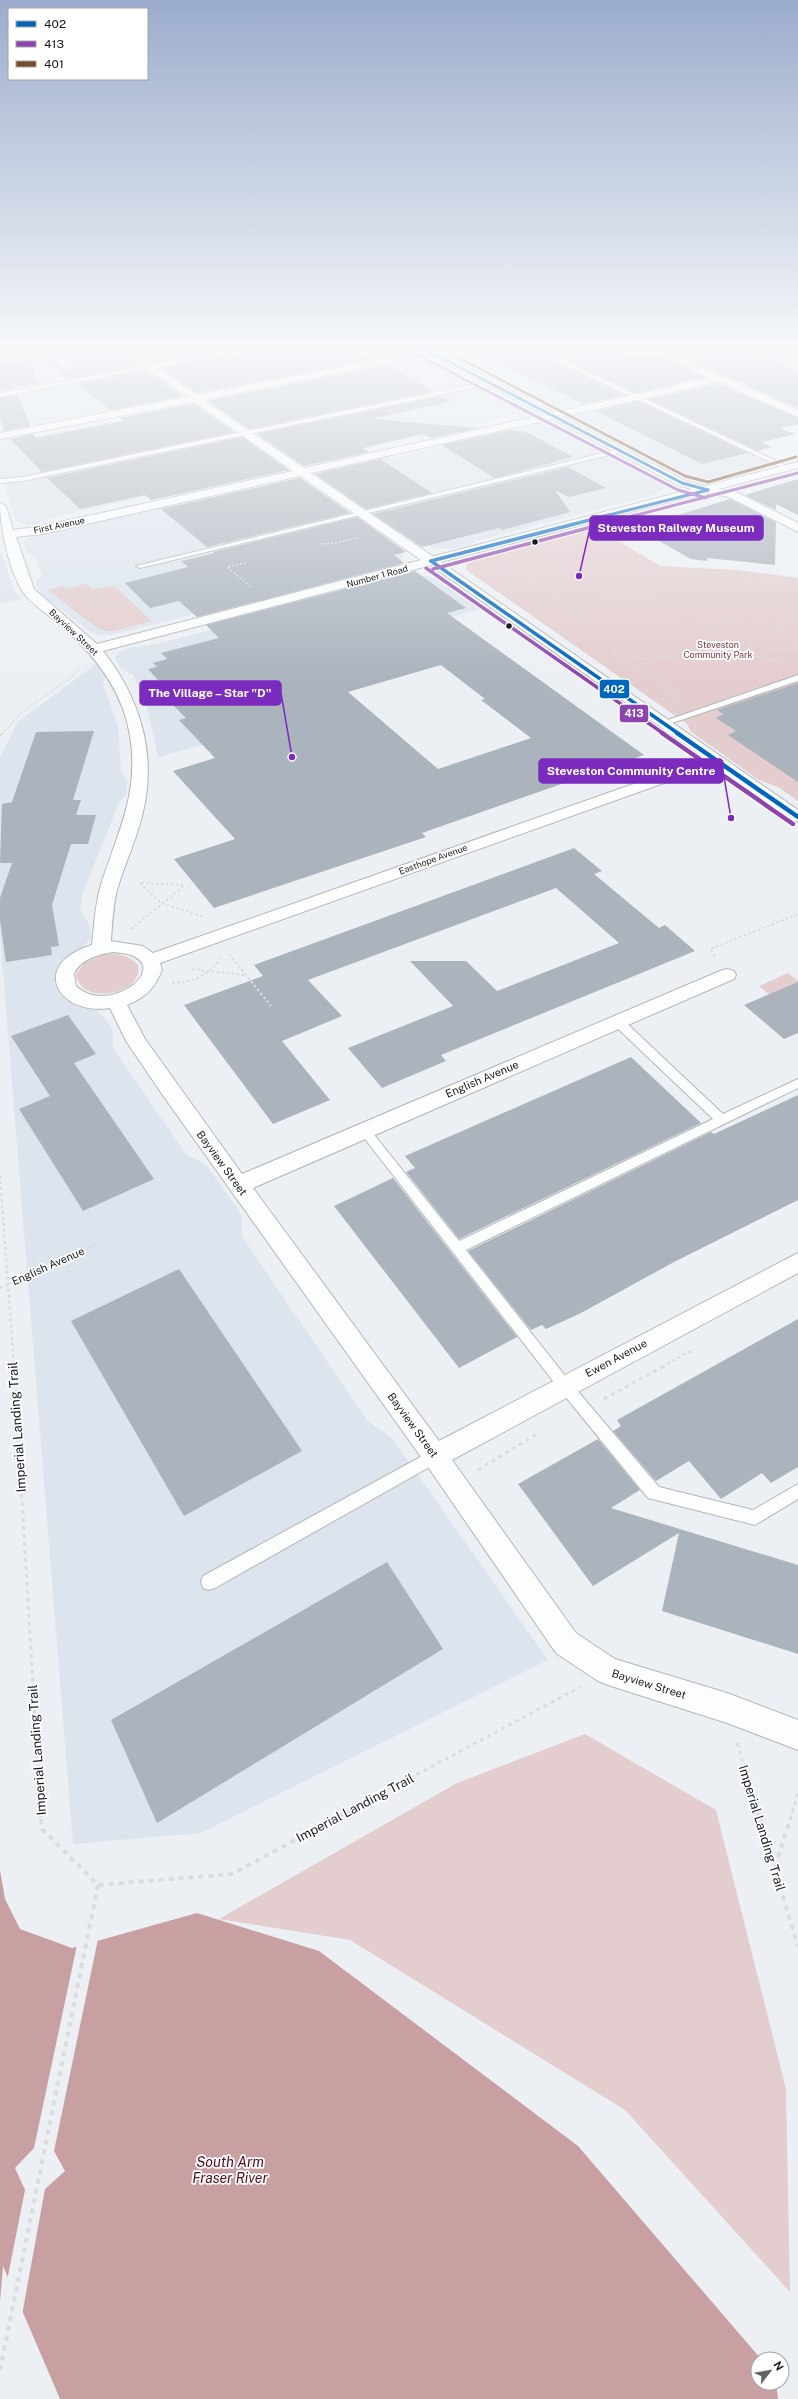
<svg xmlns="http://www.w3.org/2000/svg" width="798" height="2399" font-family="'Public Sans',sans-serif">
<rect width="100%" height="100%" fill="#ecf0f4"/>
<!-- built -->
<g fill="#dce4ed">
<polygon points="489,345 529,345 629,393 616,398 606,393 573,400 572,407 567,408 547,405 453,355 459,351"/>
<polygon points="92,346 109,346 132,364 139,365 148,372 180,395 179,397 174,401 154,400 133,405 139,406 137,407 124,406 55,420 61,422 59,422 46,421 6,429 11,431 0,433 0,362"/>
<polygon points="422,358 470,382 466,386 472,389 486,390 528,414 523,419 513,421 510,421 511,418 509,417 425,436 421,442 418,441 418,437 363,449 358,455 330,457 324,463 314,464 305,464 270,438 263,433 268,431 266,429 255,428 212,400 220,396 258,389 260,392 381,369 383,364"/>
<polygon points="630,401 644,401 775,463 713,479 693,479 573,417 576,413 627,404 625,403"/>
<polygon points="188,404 201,409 199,411 243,438 279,472 270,475 257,473 48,518 47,524 28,526 16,521 0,474 0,439 11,437 17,440 166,411 172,405"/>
<polygon points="536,422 552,425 596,448 598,453 607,458 615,459 660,482 665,488 656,494 476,541 469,546 446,549 431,547 376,516 320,476 319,472 338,465 354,467 384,460 373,458 376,457 392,458 472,440 464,438 466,437 480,438 528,427 521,426"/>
<polygon points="282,480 296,480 347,511 403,552 403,557 395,562 112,635 99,635 89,631 44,596 37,587 36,582 42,575 35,556 26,551 23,543 31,536 263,487"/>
<polygon points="0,548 14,590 22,600 0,603"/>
<polygon points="412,576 427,576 438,580 480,609 263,669 285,722 158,757 147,706 134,676 121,668 115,659 115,656 118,653 129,648 161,643"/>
<polygon points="96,664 105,678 103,684 118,726 121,772 127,781 127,788 126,794 119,802 83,893 80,911 89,924 91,938 83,947 65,958 56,971 54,983 60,994 73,1004 96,1010 108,1022 113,1032 113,1048 186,1154 206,1165 238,1209 242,1216 241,1230 243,1238 367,1420 392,1438 548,1660 201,1833 73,1844 0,933 0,758 18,722"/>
</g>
<!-- green -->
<g fill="#e4cdce">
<polygon points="597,528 660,566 736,570 798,578 798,801 778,787 759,780 691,732 687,724 465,569 468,563 474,560"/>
<polygon points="87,584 93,590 114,585 151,621 114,631 105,631 97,628 48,590 63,586 65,589"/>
<path d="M105,954C118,953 129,955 138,965C144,996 79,1006 76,974L85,962Z"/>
<polygon points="788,973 798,981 798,1018 759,986"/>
<polygon points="585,1734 716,1810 786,2089 790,2292 625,2110 350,1940 219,1919 457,1783"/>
</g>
<!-- water -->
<polygon fill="#c8a0a1" points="0,1870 5,1899 20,1929 72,1948 197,1913 319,1951 578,2146 761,2359 758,2359 758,2383 776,2383 778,2399 60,2399 3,2266 0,2302"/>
<!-- pier -->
<polygon fill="#ecf0f4" points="98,1939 54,2151 65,2171 45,2189 22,2315 7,2281 25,2190 15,2168 34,2148 77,1945"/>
<!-- building -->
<g fill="#abb3bc" fill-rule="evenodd">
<polygon points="108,345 113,345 140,365 70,379 42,357 48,356 67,370 72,370 73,366 58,354"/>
<polygon points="128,345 248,345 154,363"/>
<polygon points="273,345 352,345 376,359 197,393 161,368"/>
<polygon points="516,345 569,345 576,348 601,345 629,358 653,353 704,377 636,393 546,351 543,356 625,395 583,404 479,353"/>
<polygon points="691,345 736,345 798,372 798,408 668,350"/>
<polygon points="31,359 37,384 14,386 15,389 0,391 0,362 4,362 5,364"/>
<polygon points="386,365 434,391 249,429 208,401"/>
<polygon points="147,370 183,396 111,410 77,384"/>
<polygon points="718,384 798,418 798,424 780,428 795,434 762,442 772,447 758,451 649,399"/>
<polygon points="18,395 30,426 4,431 0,419 0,398"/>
<polygon points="442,396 452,401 371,419 479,428 430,438 423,434 362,448 369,452 304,466 257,434"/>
<polygon points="638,401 748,453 702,464 596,411"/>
<polygon points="194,404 234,432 42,472 10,439 34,434 36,438 124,421 120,418"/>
<polygon points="510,430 525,431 573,457 495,478 441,445"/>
<polygon points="242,437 289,470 151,500 145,495 80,509 47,478"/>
<polygon points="380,459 432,493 366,509 315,474"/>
<polygon points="568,467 606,488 569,497 555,490 570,512 502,530 499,528 422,547 373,514"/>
<polygon points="300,478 350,513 207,547 161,509"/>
<polygon points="798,479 798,515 776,504 776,510 745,495"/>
<polygon points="730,499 776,522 775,565 707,558 707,561 691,559 636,528"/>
<polygon points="357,517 406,552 394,555 404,563 197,617 179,601 150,608 125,583 188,567 181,561 215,553 213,552"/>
<path d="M415,571L466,608L447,613L644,755L422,833L426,837L214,908L174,859L235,839L173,771L215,758L179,720L186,718L172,704L178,702L148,669L157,667L153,663L167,659L161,653L219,638L206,625ZM441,665L485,699L481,700L531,738L438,769L348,692Z"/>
<polygon points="798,683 798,782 728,735 736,731 716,718 723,714 717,710"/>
<polygon points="94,731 73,800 81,800 76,815 96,815 88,844 71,844 52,905 59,946 51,947 52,955 6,962 0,920 0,898 12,863 0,863 2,804 12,802 36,732"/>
<polygon points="574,848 602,871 594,874 659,928 665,925 695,951 441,1055 446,1061 382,1088 348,1048 453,1006 410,961 466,961 497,991 619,943 556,888 308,980 342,1016 282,1041 330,1100 273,1124 184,1005 263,976 254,965"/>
<polygon points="798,982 798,1033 784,1039 744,1005"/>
<polygon points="68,1015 96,1054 74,1063 154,1179 83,1211 19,1109 50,1096 11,1036"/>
<polygon points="631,1057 701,1123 459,1239 406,1172 415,1168 405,1156"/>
<polygon points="798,1095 798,1200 674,1262 581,1313 546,1329 542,1325 531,1330 468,1251 711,1132 714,1134"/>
<polygon points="393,1178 517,1337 459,1368 334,1206"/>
<polygon points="179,1269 302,1451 184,1516 71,1321"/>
<polygon points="798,1319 798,1467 771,1483 762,1473 721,1499 689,1461 656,1481 613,1431 621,1426 617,1420"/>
<polygon points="598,1439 640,1490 611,1508 798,1565 798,1654 662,1611 679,1533 593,1586 518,1484"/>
<polygon points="387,1562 443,1649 157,1823 111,1720"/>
</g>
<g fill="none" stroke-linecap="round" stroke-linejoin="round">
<defs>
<g id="service">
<polygon points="259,345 272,345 0,397 0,393"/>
<polygon points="44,349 48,349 72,367 72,369 68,369 44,351"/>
<polygon points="546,352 789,467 790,468 785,469 544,355"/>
<polygon points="490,381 492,384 23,481 0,483 0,479 23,477"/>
<polygon points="620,449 622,452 140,568 136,566"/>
<polygon points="798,675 798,681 666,725 659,723"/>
<polygon points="617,1017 621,1018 723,1114 798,1079 798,1088 466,1250 570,1382 659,1487 753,1510 798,1484 798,1499 755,1525 648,1498 560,1390 358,1130 364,1126 368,1127 459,1241 713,1119 613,1024 611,1021 613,1018"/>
<polygon points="435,1449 440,1451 443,1456 440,1461 215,1588 209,1590 203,1588 201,1582 203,1576"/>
</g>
<g id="minor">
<polygon points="56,345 78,345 0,361 0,355"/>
<path d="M114,345H125L197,395L455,345H476L204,400L304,468L709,378L639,345H652L798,410V417L718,382L311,473L435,558L437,561L435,564L103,651C140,698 157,753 143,812C137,839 125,863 117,890C113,906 112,924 111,941L143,946L153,953L710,757H720L723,760L720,763L160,963L162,970C155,988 145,998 127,1005L145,1039L242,1174L720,971L727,969L734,971L736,975L734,979L253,1188L439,1441L798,1253V1273L452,1460L576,1633L615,1659L727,1693L798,1720V1750L727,1723L608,1685L598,1681L556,1653L426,1464L164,1097L126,1041L110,1008C57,1016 29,964 92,945C94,926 95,907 100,888C116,835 140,795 130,736C123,690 94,654 59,624C48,614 31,604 23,592C9,571 0,527 0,503L6,506L13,530L42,526L293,471L194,402L0,439V433L187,397ZM300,476L421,560L97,644L34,589L16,537L42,534ZM113,952C119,953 126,953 131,955C170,970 107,1016 76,986L74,974C80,959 98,955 113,952Z"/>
<polygon points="708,487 736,492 798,523 798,532 729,497 704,492 704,488"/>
</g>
<polygon id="tertiary" points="412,345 424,345 686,481 705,486 798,462 798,468 441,562 798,810 798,822 792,820 425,561 427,558 692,489 678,485"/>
</defs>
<!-- service casing -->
<use href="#service" stroke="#b3b6b9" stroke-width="2"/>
<!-- minor casing -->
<use href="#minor" stroke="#b3b6b9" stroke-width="2"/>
<!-- tertiary casing -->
<use href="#tertiary" stroke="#b3b6b9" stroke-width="2"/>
<!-- path-far4 -->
<g stroke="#dbdcde" stroke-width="1.5" stroke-dasharray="2 2" stroke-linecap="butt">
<polyline points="319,544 336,543 359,537"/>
<polyline points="246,563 227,567 252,588"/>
<polyline points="514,572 527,575 593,626 620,659 657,679 681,699"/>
<polyline points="527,575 607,565 640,572 705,572 798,583"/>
<polyline points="489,576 514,572 500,563"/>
<polyline points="577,615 586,604 636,592 657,599 730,652"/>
<polyline points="785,618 798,614"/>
<path d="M798,621L760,629L746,636C760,652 778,651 798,648"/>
<path d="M701,631C727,623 763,604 788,622L778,631L783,638L798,648"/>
<polyline points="699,643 727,651"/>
<polyline points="615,652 642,659 667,657 706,661 723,658 755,645"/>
<polyline points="736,653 784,662"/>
<polyline points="2,734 22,712 73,676 80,667"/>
</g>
<!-- path-far3 -->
<g stroke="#dbdcde" stroke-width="2" stroke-dasharray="2.5 2.5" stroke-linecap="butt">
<polyline points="0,736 3,733"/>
<polyline points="140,883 161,903 205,917"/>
<polyline points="141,883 184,885"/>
<polyline points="131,929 185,885"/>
<polyline points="229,954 271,1006"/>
<polyline points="715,956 710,949 798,914"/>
<polyline points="192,969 244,975"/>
<path d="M172,983C193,982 208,976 220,959"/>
</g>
<!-- path-far2 -->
<g stroke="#dbdcde" stroke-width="2.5" stroke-dasharray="3 3" stroke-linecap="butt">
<polyline points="0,1175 14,1367"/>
<polyline points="0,1288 97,1244"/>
<polyline points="662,1367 694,1349"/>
</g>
<!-- path-far1 -->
<g stroke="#dbdcde" stroke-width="3" stroke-dasharray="4 4" stroke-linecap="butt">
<polyline points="14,1366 41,1820"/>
<polyline points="604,1399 664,1366"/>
<polyline points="478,1470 537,1434"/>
<polyline points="737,1743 760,1820"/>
<polyline points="332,1820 580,1687"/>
<polyline points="790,1820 798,1793"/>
</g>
<!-- path -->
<g stroke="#dbdcde" stroke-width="4" stroke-dasharray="5 5" stroke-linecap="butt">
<polyline points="41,1819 42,1829 98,1885 232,1874 334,1819"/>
<polyline points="760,1819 798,1947"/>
<polyline points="775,1867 790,1819"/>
<polyline points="0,2370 98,1885"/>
</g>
<!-- service -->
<use href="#service" fill="#fcfdfd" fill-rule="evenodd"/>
<!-- minor -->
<use href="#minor" fill="#fcfdfd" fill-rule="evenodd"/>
<!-- tertiary -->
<use href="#tertiary" fill="#fcfdfd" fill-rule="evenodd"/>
<defs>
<g id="bus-1-far2">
<polyline points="417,345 682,483 708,490"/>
<polyline points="605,516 708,490"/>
</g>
<g id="bus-1-far1">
<polyline points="431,561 679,734"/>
<polyline points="431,561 609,515"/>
</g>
<polyline id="bus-1" points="677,733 798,817"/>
<g id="bus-2-far2">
<polyline points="412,352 678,490 706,498"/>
<polyline points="633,516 798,473"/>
</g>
<g id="bus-2-far1">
<polyline points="426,568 664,734"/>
<polyline points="433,569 637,515"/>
</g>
<polyline id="bus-2" points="662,733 793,824"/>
<polyline id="bus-3" points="434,345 685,476 708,482 796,457"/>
</defs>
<!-- bus-1-far2 casing -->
<use href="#bus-1-far2" stroke="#fff" stroke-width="4.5"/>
<!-- bus-1-far1 casing -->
<use href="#bus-1-far1" stroke="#fff" stroke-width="5.5"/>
<!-- bus-1 casing -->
<use href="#bus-1" stroke="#fff" stroke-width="7"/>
<!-- bus-2-far2 casing -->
<use href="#bus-2-far2" stroke="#fff" stroke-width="4.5"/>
<!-- bus-2-far1 casing -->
<use href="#bus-2-far1" stroke="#fff" stroke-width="5.5"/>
<!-- bus-2 casing -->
<use href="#bus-2" stroke="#fff" stroke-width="7"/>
<!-- bus-3 casing -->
<use href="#bus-3" stroke="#fff" stroke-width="4.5"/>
<!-- bus-1-far2 -->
<use href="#bus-1-far2" stroke="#0065bd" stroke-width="3"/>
<!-- bus-1-far1 -->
<use href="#bus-1-far1" stroke="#0065bd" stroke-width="3.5"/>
<!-- bus-1 -->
<use href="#bus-1" stroke="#0065bd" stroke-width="4.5"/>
<!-- bus-2-far2 -->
<use href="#bus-2-far2" stroke="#8e44ad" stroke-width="3"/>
<!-- bus-2-far1 -->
<use href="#bus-2-far1" stroke="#8e44ad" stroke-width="3.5"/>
<!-- bus-2 -->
<use href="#bus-2" stroke="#8e44ad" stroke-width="4.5"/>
<!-- bus-3 -->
<use href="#bus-3" stroke="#7a4b2a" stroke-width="3"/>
</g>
<!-- sky -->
<linearGradient id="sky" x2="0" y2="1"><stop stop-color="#9baccc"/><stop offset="0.51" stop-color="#f6f8fa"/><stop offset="1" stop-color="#f6f8fa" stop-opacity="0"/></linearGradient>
<rect width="798" height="681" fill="url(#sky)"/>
<!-- markers -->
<g fill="#181a1d" stroke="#fff" stroke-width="1.5">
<circle cx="535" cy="542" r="3.5"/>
<circle cx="509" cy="626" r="3.5"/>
</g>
<g text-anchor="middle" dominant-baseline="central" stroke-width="3.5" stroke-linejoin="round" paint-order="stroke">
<!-- far-street labels -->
<g font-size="9" fill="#181a1d" stroke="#fff">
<text transform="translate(59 525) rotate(-12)">First Avenue</text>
<text transform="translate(377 576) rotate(-15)">Number 1 Road</text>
<text transform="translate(74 632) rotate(43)">Bayview Street</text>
<text transform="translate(433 859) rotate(-20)">Easthope Avenue</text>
</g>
<!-- far-park labels -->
<g font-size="9" fill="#80363a" stroke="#fff">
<text x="718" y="644">Steveston<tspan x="718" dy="10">Community Park</tspan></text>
</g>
<!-- street labels -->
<g font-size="11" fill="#181a1d" stroke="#fff">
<text transform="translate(482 1079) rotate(-23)">English Avenue</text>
<text transform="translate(222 1163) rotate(54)">Bayview Street</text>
<text transform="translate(48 1266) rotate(-24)">English Avenue</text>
<text transform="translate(616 1358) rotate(-28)">Ewen Avenue</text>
<text transform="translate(413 1425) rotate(54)">Bayview Street</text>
<text transform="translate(649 1684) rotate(17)">Bayview Street</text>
</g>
<!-- near-street labels -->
<g font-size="13" fill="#181a1d" stroke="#fff">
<text transform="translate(17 1427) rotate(-94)">Imperial Landing Trail</text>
<text transform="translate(37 1750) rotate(-94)">Imperial Landing Trail</text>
<text transform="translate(355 1808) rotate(-28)">Imperial Landing Trail</text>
<text transform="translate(762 1828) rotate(73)">Imperial Landing Trail</text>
</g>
<!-- near-water labels -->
<g font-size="14" font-style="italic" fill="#530a15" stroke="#fff">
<text x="230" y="2162">South Arm<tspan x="230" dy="16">Fraser River</tspan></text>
</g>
</g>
<!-- callouts -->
<path fill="none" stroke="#7b2cbf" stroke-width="1.5" d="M579 576L590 528M292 757L281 693M731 818L723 771"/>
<g fill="#7b2cbf" stroke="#fff" stroke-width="1.5">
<circle cx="579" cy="576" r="4"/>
<circle cx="292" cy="757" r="4"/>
<circle cx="731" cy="818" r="4"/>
</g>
<g fill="#7b2cbf" stroke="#7b2cbf" stroke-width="1.5">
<rect x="590" y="516" width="173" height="24" rx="4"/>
<rect x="140" y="681" width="141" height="24" rx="4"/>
<rect x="539" y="759" width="184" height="24" rx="4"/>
</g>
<g font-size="12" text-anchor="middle" font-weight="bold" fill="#fff">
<text x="676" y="532">Steveston Railway Museum</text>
<text x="210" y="697">The Village – Star "D"</text>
<text x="631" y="775">Steveston Community Centre</text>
</g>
<g stroke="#fff" stroke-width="1.5">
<rect x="599" y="679" width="31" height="20" rx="4" fill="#0065bd"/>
<rect x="619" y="704" width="30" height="19" rx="4" fill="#8e44ad"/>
</g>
<g font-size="11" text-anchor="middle" font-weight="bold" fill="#fff">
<text x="614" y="693">402</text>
<text x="634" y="717">413</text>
</g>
<!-- legend -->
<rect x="8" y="8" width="140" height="72" fill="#ffffff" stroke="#a3a3a5"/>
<rect x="16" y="21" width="20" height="6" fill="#0065bd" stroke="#a3a3a5"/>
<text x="44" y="28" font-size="12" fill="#181a1d">402</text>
<rect x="16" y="41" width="20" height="6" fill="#8e44ad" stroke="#a3a3a5"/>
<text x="44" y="48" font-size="12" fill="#181a1d">413</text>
<rect x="16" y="61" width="20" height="6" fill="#7a4b2a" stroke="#a3a3a5"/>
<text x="44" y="68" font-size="12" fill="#181a1d">401</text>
<!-- north arrow -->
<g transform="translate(770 2371) rotate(59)"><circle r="19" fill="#ffffff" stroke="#a3a3a5"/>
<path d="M0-3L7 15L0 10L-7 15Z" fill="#626568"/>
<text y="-6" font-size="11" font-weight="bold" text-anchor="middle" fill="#181a1d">N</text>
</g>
</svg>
